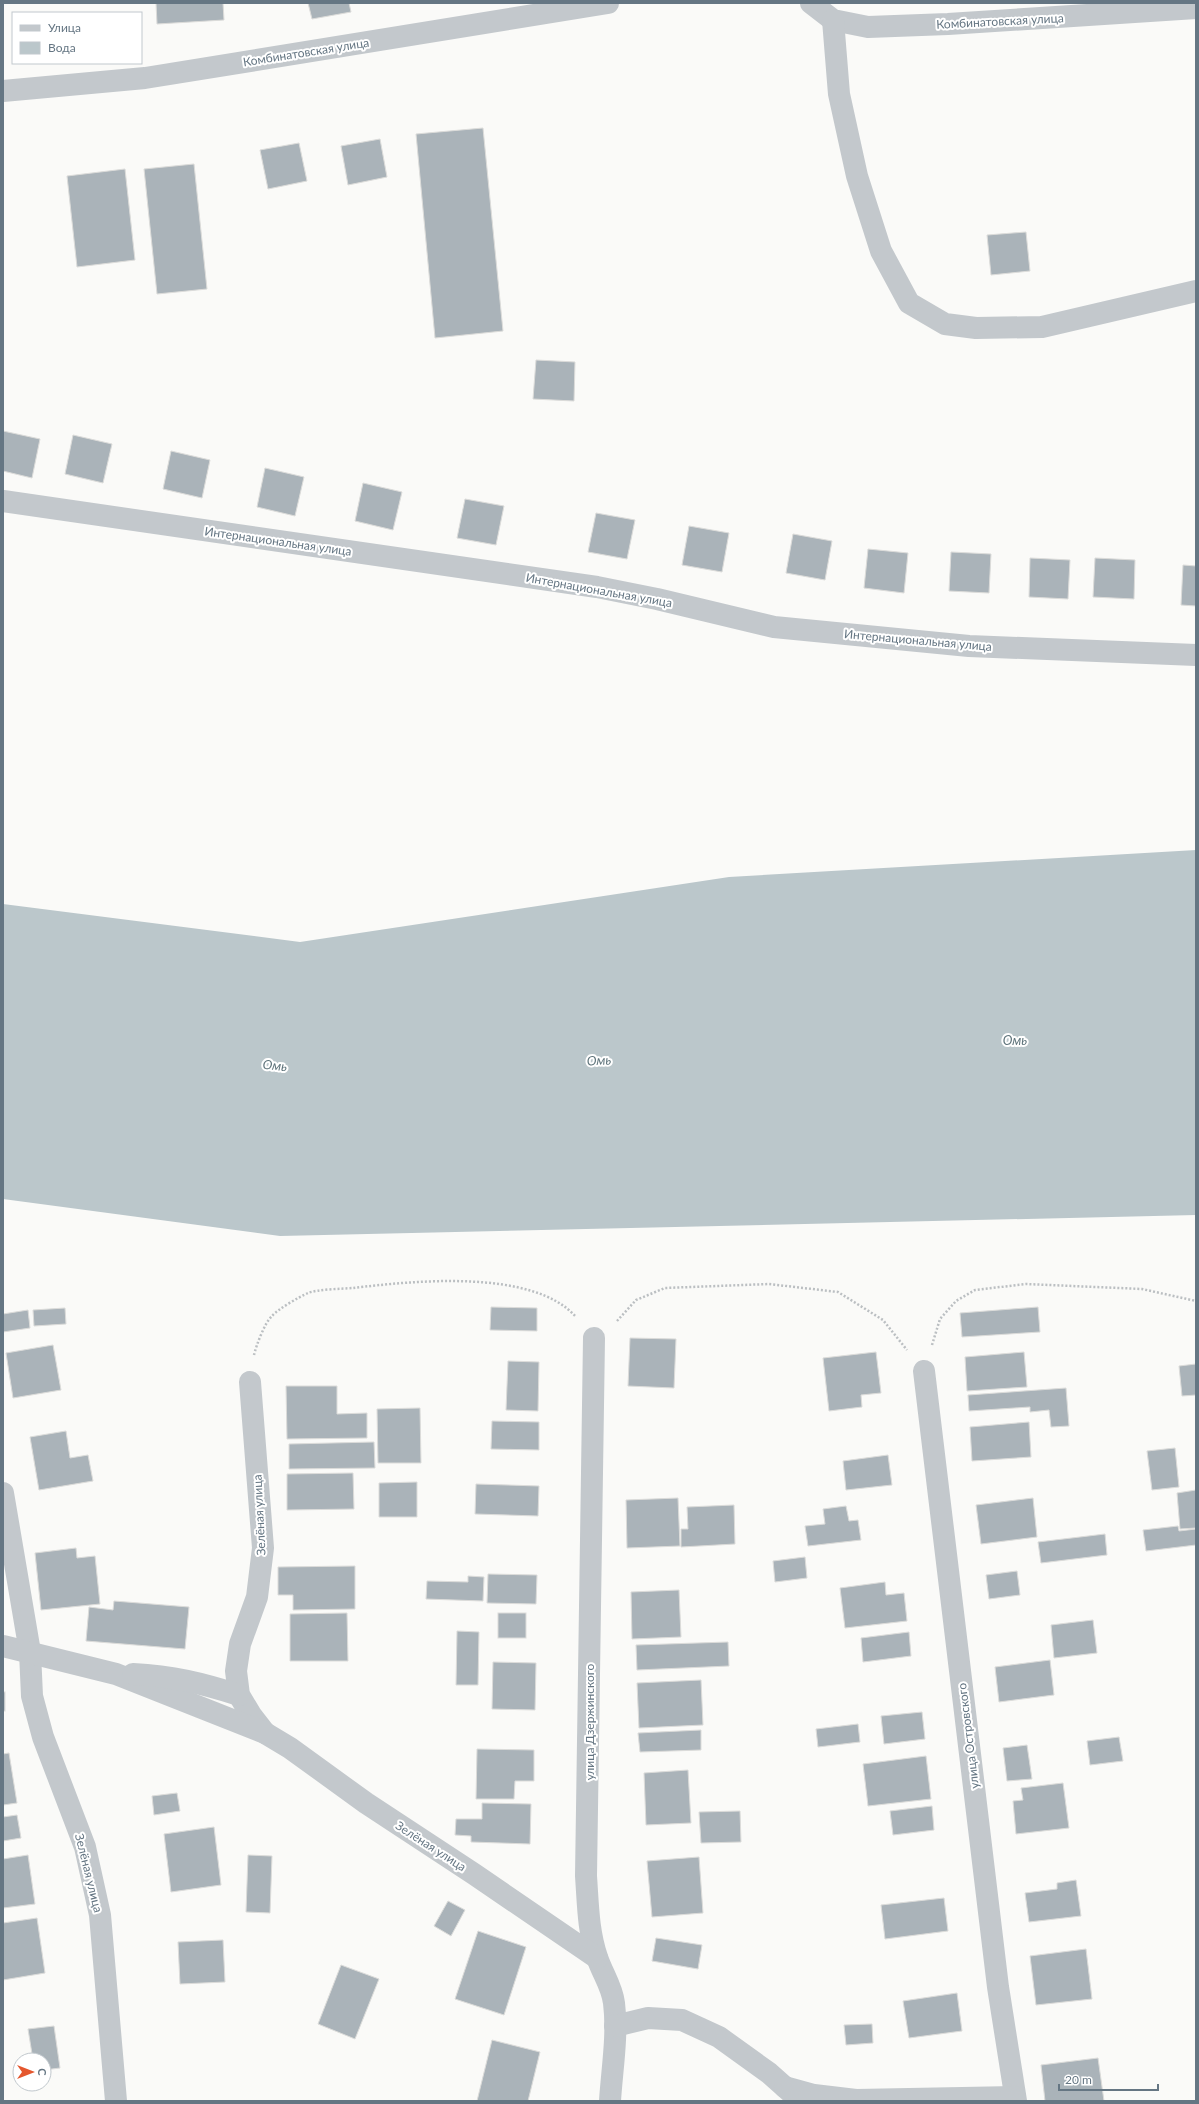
<svg xmlns="http://www.w3.org/2000/svg" width="1199" height="2104" font-family="Lato,sans-serif">
<rect width="100%" height="100%" fill="#fafaf8"/>
<!-- water -->
<polygon fill="#bbc7cb" points="1196,850 1196,1215 280,1236 3,1199 3,904 300,942 729,877"/>
<!-- building -->
<g fill="#aab3b9" stroke="#dcdcda">
<polygon points="156,3 223,3 224,20 157,24"/>
<polygon points="308,3 349,3 351,12 312,19"/>
<polygon points="483,128 503,331 435,338 416,134"/>
<polygon points="380,139 387,177 348,185 341,146"/>
<polygon points="299,143 307,181 268,189 260,150"/>
<polygon points="194,164 207,289 157,294 144,169"/>
<polygon points="125,169 135,260 77,267 67,176"/>
<polygon points="1026,232 1030,271 991,275 987,235"/>
<polygon points="536,360 575,362 574,401 533,399"/>
<polygon points="3,431 40,439 32,478 3,471"/>
<polygon points="73,435 112,444 103,483 65,474"/>
<polygon points="171,451 210,460 202,498 163,489"/>
<polygon points="265,468 304,477 295,516 257,507"/>
<polygon points="363,483 402,492 393,530 355,521"/>
<polygon points="465,499 504,506 496,545 457,538"/>
<polygon points="596,513 635,520 627,559 588,552"/>
<polygon points="689,526 729,533 722,572 682,565"/>
<polygon points="793,534 832,541 825,580 786,573"/>
<polygon points="868,549 908,553 904,593 864,588"/>
<polygon points="951,552 991,554 989,593 949,591"/>
<polygon points="1030,558 1070,560 1068,599 1029,597"/>
<polygon points="1095,558 1135,560 1134,599 1093,597"/>
<polygon points="1183,565 1196,566 1196,606 1181,605"/>
<polygon points="491,1307 537,1308 537,1331 490,1330"/>
<polygon points="1038,1307 1040,1332 962,1337 960,1313"/>
<polygon points="65,1308 66,1324 34,1326 33,1310"/>
<polygon points="28,1310 30,1328 3,1332 3,1314"/>
<polygon points="630,1338 676,1339 674,1388 628,1386"/>
<polygon points="53,1345 61,1390 13,1398 6,1353"/>
<polygon points="876,1352 881,1393 861,1395 862,1407 829,1411 823,1358"/>
<polygon points="1024,1352 1027,1387 967,1391 965,1357"/>
<polygon points="508,1361 539,1362 538,1411 506,1410"/>
<polygon points="1196,1364 1196,1395 1182,1396 1179,1366"/>
<polygon points="286,1386 337,1386 337,1414 367,1413 367,1438 287,1439"/>
<polygon points="1066,1388 1069,1426 1051,1427 1049,1410 1030,1412 1030,1407 969,1411 968,1395"/>
<polygon points="420,1408 421,1463 378,1463 377,1409"/>
<polygon points="492,1421 539,1422 539,1450 491,1449"/>
<polygon points="1029,1422 1031,1457 972,1461 970,1427"/>
<polygon points="66,1431 70,1458 88,1455 93,1481 39,1490 30,1437"/>
<polygon points="374,1442 375,1468 289,1469 289,1444"/>
<polygon points="1175,1448 1179,1487 1152,1490 1147,1451"/>
<polygon points="888,1455 892,1485 846,1490 843,1461"/>
<polygon points="353,1473 354,1509 287,1510 287,1474"/>
<polygon points="417,1482 417,1517 379,1517 379,1483"/>
<polygon points="476,1484 539,1486 538,1516 475,1514"/>
<polygon points="1196,1490 1196,1528 1180,1529 1177,1493"/>
<polygon points="678,1498 680,1546 627,1548 626,1500"/>
<polygon points="1033,1498 1037,1537 981,1544 976,1505"/>
<polygon points="734,1505 735,1544 681,1547 681,1529 688,1529 687,1507"/>
<polygon points="846,1506 849,1521 858,1520 861,1540 808,1546 805,1526 825,1524 823,1509"/>
<polygon points="1178,1526 1179,1531 1196,1529 1196,1545 1146,1551 1143,1530"/>
<polygon points="1105,1534 1107,1555 1041,1563 1038,1542"/>
<polygon points="76,1548 77,1558 95,1556 100,1604 41,1610 35,1553"/>
<polygon points="805,1557 807,1578 775,1582 773,1561"/>
<polygon points="355,1566 355,1609 293,1610 293,1595 278,1595 278,1567"/>
<polygon points="1017,1571 1020,1595 989,1599 986,1575"/>
<polygon points="488,1574 537,1575 536,1604 487,1603"/>
<polygon points="468,1576 484,1577 483,1601 426,1599 427,1581 468,1582"/>
<polygon points="885,1582 886,1595 904,1593 907,1621 845,1628 840,1588"/>
<polygon points="679,1590 681,1637 632,1639 631,1592"/>
<polygon points="114,1601 189,1607 185,1649 86,1641 89,1607 113,1610"/>
<polygon points="347,1613 348,1661 290,1661 290,1614"/>
<rect x="498" y="1613" width="28" height="25"/>
<polygon points="1093,1620 1097,1653 1054,1658 1051,1625"/>
<polygon points="457,1631 479,1632 478,1685 456,1685"/>
<polygon points="909,1632 911,1656 863,1662 861,1638"/>
<polygon points="728,1642 729,1666 637,1670 636,1645"/>
<polygon points="1050,1660 1054,1695 999,1702 995,1667"/>
<polygon points="493,1662 536,1663 535,1710 492,1709"/>
<polygon points="701,1680 703,1725 639,1728 637,1683"/>
<rect x="3" y="1692" width="2" height="19"/>
<polygon points="922,1712 925,1739 884,1744 881,1716"/>
<polygon points="858,1724 860,1742 818,1747 816,1729"/>
<polygon points="701,1730 701,1750 640,1752 638,1733"/>
<polygon points="1119,1737 1123,1761 1090,1765 1087,1741"/>
<polygon points="1027,1745 1032,1779 1007,1781 1003,1748"/>
<polygon points="477,1749 534,1750 534,1781 515,1781 514,1799 476,1799"/>
<polygon points="9,1753 17,1803 3,1805 3,1754"/>
<polygon points="926,1756 931,1799 868,1806 863,1764"/>
<polygon points="688,1770 691,1823 646,1825 644,1773"/>
<polygon points="1063,1783 1069,1828 1016,1834 1013,1801 1023,1800 1021,1788"/>
<polygon points="177,1793 180,1811 154,1815 152,1796"/>
<polygon points="482,1803 531,1804 530,1844 471,1842 471,1836 455,1835 456,1819 482,1819"/>
<polygon points="932,1806 934,1830 893,1835 890,1811"/>
<polygon points="740,1811 741,1842 701,1843 699,1812"/>
<polygon points="17,1815 21,1838 3,1841 3,1817"/>
<polygon points="214,1827 221,1885 171,1892 164,1834"/>
<polygon points="28,1855 35,1904 3,1908 3,1859"/>
<polygon points="248,1855 272,1856 270,1913 246,1912"/>
<polygon points="699,1857 703,1913 652,1917 647,1861"/>
<polygon points="1076,1880 1081,1916 1029,1922 1025,1893 1057,1889 1057,1883"/>
<polygon points="944,1898 948,1931 885,1939 881,1905"/>
<polygon points="448,1901 465,1910 451,1936 434,1926"/>
<polygon points="37,1918 45,1973 3,1980 3,1923"/>
<polygon points="478,1931 526,1947 504,2015 455,1999"/>
<polygon points="656,1938 702,1945 698,1969 652,1961"/>
<polygon points="223,1940 225,1982 180,1984 178,1942"/>
<polygon points="1086,1949 1092,1999 1036,2005 1030,1956"/>
<polygon points="341,1965 379,1979 355,2039 318,2024"/>
<polygon points="957,1993 962,2031 909,2038 903,2001"/>
<polygon points="872,2024 873,2043 846,2045 844,2025"/>
<polygon points="54,2026 60,2068 44,2070 44,2060 33,2060 28,2029"/>
<polygon points="492,2040 540,2052 528,2101 477,2101"/>
<polygon points="1098,2058 1104,2101 1045,2101 1041,2065"/>
</g>
<g fill="none" stroke-linecap="round" stroke-linejoin="round">
<!-- path -->
<g stroke="#bbbfc2" stroke-width="2.5" stroke-dasharray="2 2" stroke-linecap="butt">
<polyline points="617,1321 636,1300 665,1288 769,1284 838,1292 883,1320 907,1350"/>
<polyline points="932,1345 940,1319 956,1301 975,1290 1026,1284 1142,1289 1196,1301"/>
<path d="M254,1355C256,1346 265,1322 272,1316C278,1309 299,1297 308,1293C318,1289 341,1289 353,1288C412,1281 533,1268 576,1317"/>
</g>
<!-- minor -->
<g stroke="#c3c8cc" stroke-width="22">
<polyline points="811,3 833,20 868,27 948,24 1196,8"/>
<polyline points="833,20 839,94 857,176 881,251 909,303 945,324 976,328 1042,327 1196,291"/>
<polyline points="3,91 145,78 608,3"/>
<polyline points="3,501 597,587 657,599 774,627 969,646 1196,655"/>
<path d="M594,1338L586,1876C588,1903 588,1931 597,1957C602,1973 612,1986 614,2003C618,2035 612,2069 610,2101"/>
<polyline points="924,1371 998,1987 1016,2101"/>
<polyline points="250,1382 263,1548 257,1597 240,1644 236,1671 239,1695 251,1715 265,1733"/>
<polyline points="3,1493 30,1652 32,1696 43,1737 85,1847 100,1915 116,2101"/>
<polyline points="3,1646 116,1674 265,1733 290,1748 366,1803 474,1874 597,1958"/>
<path d="M133,1674C173,1676 201,1683 239,1695"/>
<polyline points="615,2026 648,2018 682,2020 719,2037 769,2073 796,2097"/>
<polyline points="785,2087 814,2095 856,2100 1015,2097"/>
</g>
</g>
<g text-anchor="middle" dominant-baseline="central" stroke-width="4" stroke-linejoin="round" paint-order="stroke">
<!-- street labels -->
<g font-size="12" fill="#657683" stroke="#fff">
<text transform="translate(1000 21) rotate(-3)">Комбинатовская улица</text>
<text transform="translate(306 52) rotate(-9)">Комбинатовская улица</text>
<text transform="translate(278 541) rotate(8)">Интернациональная улица</text>
<text transform="translate(599 590) rotate(10)">Интернациональная улица</text>
<text transform="translate(918 640) rotate(5)">Интернациональная улица</text>
<text transform="translate(259 1515) rotate(-93)">Зелёная улица</text>
<text transform="translate(589 1722) rotate(-90)">улица Дзержинского</text>
<text transform="translate(968 1736) rotate(-97)">улица Островского</text>
<text transform="translate(431 1846) rotate(33)">Зелёная улица</text>
<text transform="translate(89 1873) rotate(76)">Зелёная улица</text>
</g>
<!-- water labels -->
<g font-size="13" font-style="italic" fill="#60757c" stroke="#fff">
<text x="1015" y="1040">Омь</text>
<text transform="translate(599 1060) rotate(-2)">Омь</text>
<text transform="translate(275 1065) rotate(6)">Омь</text>
</g>
</g>
<!-- border -->
<rect width="1199" height="2104" fill="none" stroke="#657683" stroke-width="8"/>
<!-- legend -->
<rect x="12" y="12" width="130" height="52" fill="#ffffff" stroke="#c1c8cd"/>
<rect x="20" y="25" width="20" height="6" fill="#c3c8cc" stroke="#c1c8cd"/>
<text x="48" y="32" font-size="12" fill="#657683">Улица</text>
<rect x="20" y="42" width="20" height="12" fill="#bbc7cb" stroke="#c1c8cd"/>
<text x="48" y="52" font-size="12" fill="#657683">Вода</text>
<!-- north arrow -->
<g transform="translate(32 2072) rotate(90)"><circle r="19" fill="#ffffff" stroke="#c1c8cd"/>
<path d="M0-3L7 15L0 10L-7 15Z" fill="#e4572e"/>
<text y="-6" font-size="11" font-weight="bold" text-anchor="middle" fill="#657683">С</text>
</g>
<!-- scale -->
<path d="M1059 2084v6h99v-6" fill="none" stroke="#657683" stroke-width="2"/>
<text x="1065" y="2084" font-size="12" fill="#657683" stroke="#ffffff" stroke-width="3" paint-order="stroke">20 m</text>
</svg>
